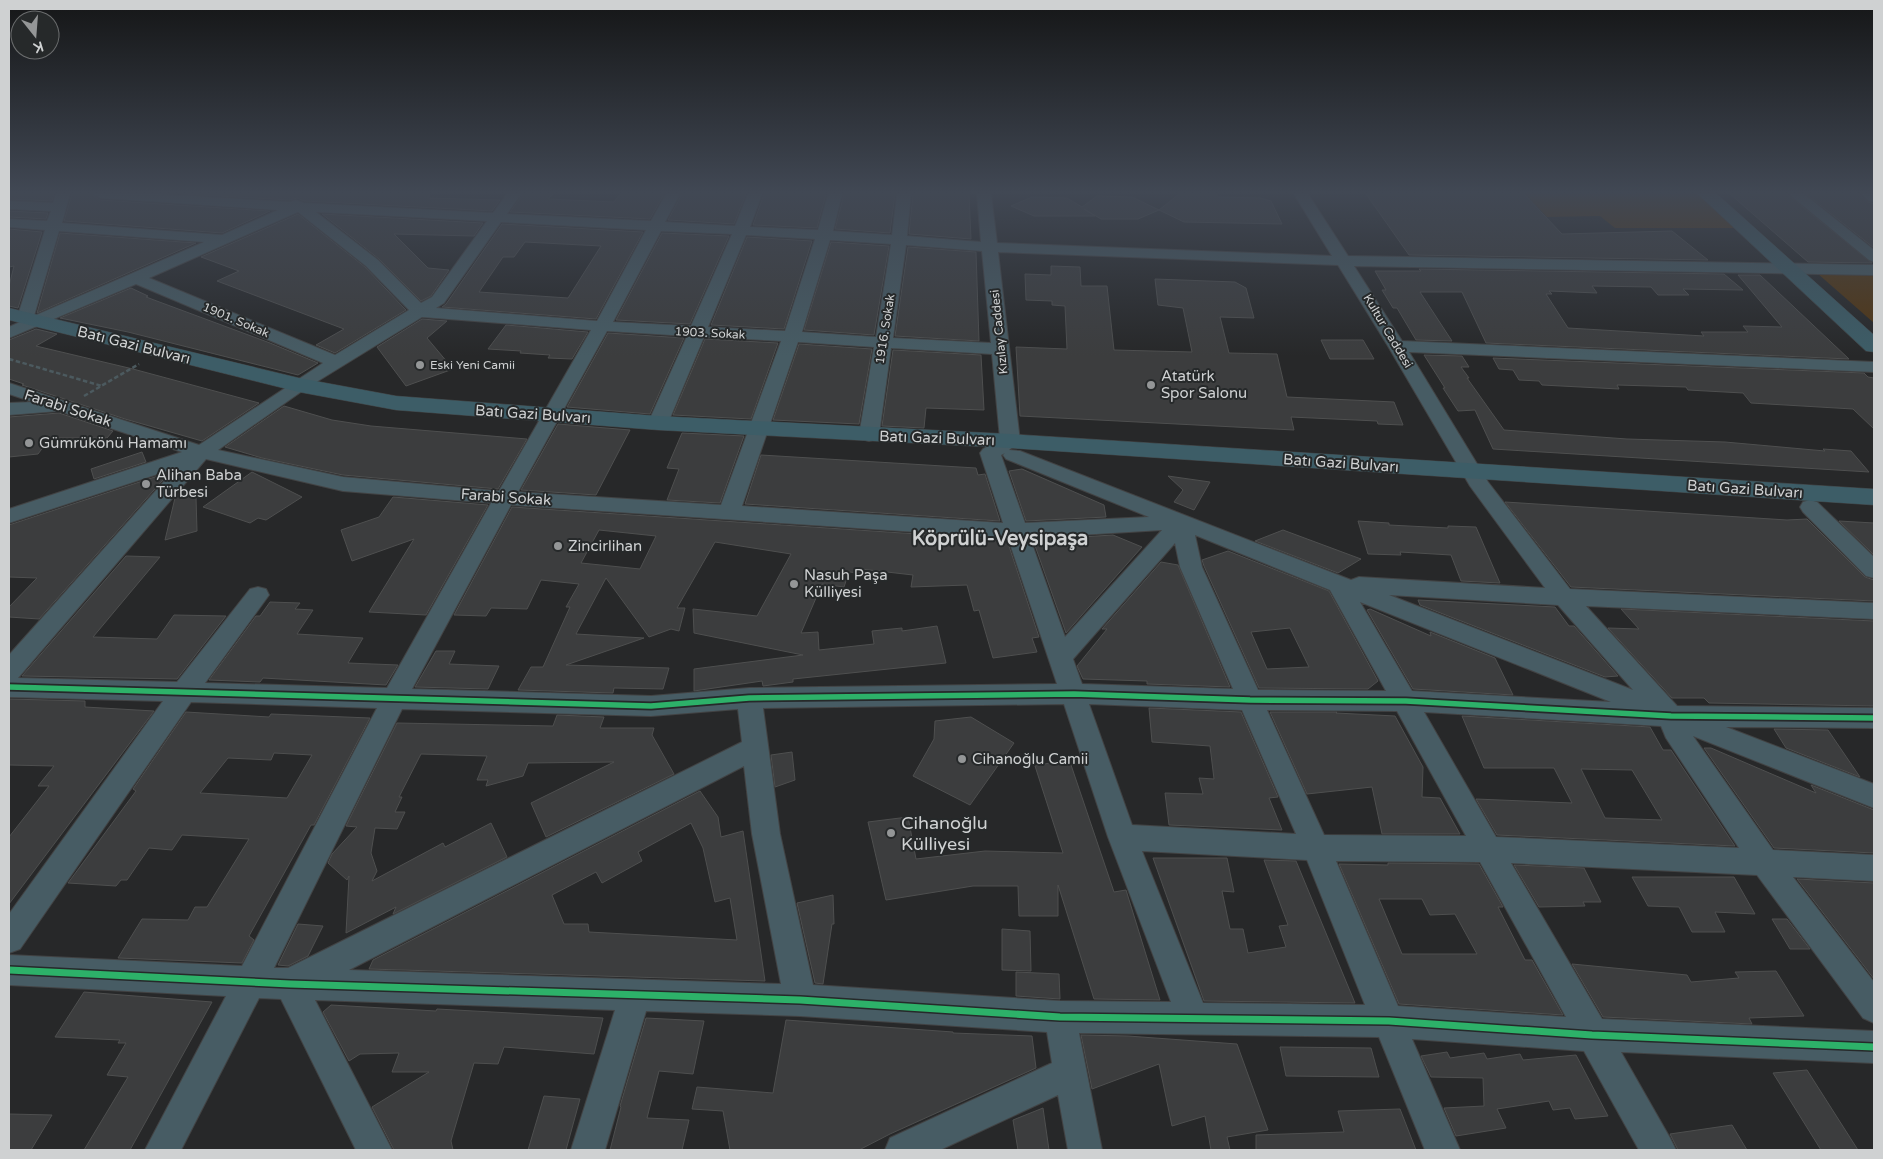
<svg xmlns="http://www.w3.org/2000/svg" width="1883" height="1159" font-family="'Varela Round',sans-serif">
<rect width="100%" height="100%" fill="#272829"/>
<!-- green -->
<g fill="#523612">
<polygon points="1525,194 1700,194 1738,228 1615,228 1600,216 1547,217"/>
<polygon points="1817,273 1874,275 1874,323"/>
</g>
<!-- building -->
<g fill="#3c3d3e" stroke="#4e4f4f" fill-rule="evenodd">
<polygon points="9,194 54,194 52,201 9,199"/>
<polygon points="72,194 91,194 100,200 270,211 222,233 64,221"/>
<polygon points="182,194 430,194 428,198 500,200 492,211 304,201 297,198 290,200"/>
<polygon points="523,194 553,194 548,199 614,202 620,194 664,194 650,219 510,212"/>
<polygon points="682,194 746,194 734,224 668,220"/>
<polygon points="764,194 826,194 817,228 753,225"/>
<polygon points="844,194 895,194 890,233 835,229"/>
<polygon points="913,194 969,194 971,239 909,234"/>
<polygon points="1179,194 1216,194 1218,197 1261,198 1271,201 1282,224 1184,222 1159,210 1138,219 1101,219 1084,209 1095,216 1034,216 1011,206 1032,197 1067,198 1082,207 1097,196 1132,197 1159,210"/>
<polygon points="1366,194 1524,194 1562,234 1672,231 1708,260 1409,255"/>
<polygon points="1730,194 1787,194 1872,263 1808,262"/>
<polygon points="1806,194 1859,194 1868,202 1874,204 1874,248"/>
<polygon points="9,211 48,213 46,219 9,217"/>
<polygon points="298,214 365,267 406,310 335,353 316,345 344,329 217,281 239,271 201,257"/>
<polygon points="322,214 483,223 474,236 394,234 428,268 449,270 431,296 421,301 379,259"/>
<path d="M502,224L643,232L596,319L442,307L446,304ZM525,242L601,246L568,298L479,292L503,257H514Z"/>
<polygon points="9,229 42,232 18,308 9,306 9,286 14,266 9,267"/>
<polygon points="60,233 196,243 37,313"/>
<polygon points="662,233 729,236 690,324 616,320"/>
<polygon points="747,237 812,241 784,329 711,325"/>
<polygon points="831,242 889,246 874,335 804,330"/>
<polygon points="908,247 976,252 979,341 895,336"/>
<polygon points="1051,266 1080,267 1081,286 1107,286 1114,350 1192,352 1183,308 1158,305 1155,279 1235,282 1246,288 1254,318 1220,317 1229,353 1277,354 1287,397 1394,402 1403,425 1378,424 1377,421 1291,417 1294,430 1020,416 1016,347 1067,349 1065,306 1052,305 1052,301 1026,300 1025,274 1051,275"/>
<polygon points="1419,269 1724,274 1743,290 1683,289 1689,295 1658,295 1651,287 1592,286 1597,293 1549,291 1552,294 1546,294 1568,328 1704,336 1701,332 1748,332 1743,326 1782,327 1738,275 1760,275 1849,359 1486,343 1462,292 1420,292 1452,341 1416,340 1397,308 1393,308 1382,290 1386,290 1375,271 1421,271"/>
<polygon points="131,288 148,296 146,297 270,343 318,363 298,375 128,332 60,318"/>
<polygon points="422,319 447,321 427,338 453,369 406,386 377,347"/>
<polygon points="506,325 588,332 572,359 548,358 550,355 520,353 521,351 488,349"/>
<polygon points="36,329 57,334 36,346 133,369 259,403 202,441 125,419 22,385 24,384 9,379 9,340"/>
<polygon points="608,333 684,338 650,414 567,407"/>
<polygon points="705,339 778,343 751,419 673,415"/>
<polygon points="1321,340 1363,340 1374,359 1330,359"/>
<polygon points="799,344 872,349 859,424 773,420"/>
<polygon points="893,350 981,355 984,410 926,408 924,428 882,426"/>
<polygon points="1424,355 1462,356 1469,367 1461,367 1469,378 1467,378 1504,430 1627,439 1725,442 1825,451 1823,449 1851,451 1869,472 1493,449 1475,410 1458,411 1443,388 1445,388"/>
<polygon points="1493,358 1864,373 1868,377 1874,378 1874,429 1853,409 1751,403 1743,393 1688,390 1686,387 1617,385 1619,389 1542,385 1539,381 1519,380 1513,370 1499,369"/>
<polygon points="284,406 332,420 371,426 527,439 498,489 343,475 262,458 225,447"/>
<polygon points="59,413 113,431 107,438 50,438 38,454 9,457 9,417"/>
<polygon points="558,424 630,430 596,495 521,490"/>
<polygon points="682,433 744,436 720,503 667,500 679,469 667,468"/>
<polygon points="142,452 146,462 94,479 91,469"/>
<polygon points="761,455 976,468 978,475 985,474 1000,521 745,504"/>
<polygon points="1022,469 1104,505 1106,517 1026,521 1009,471"/>
<polygon points="170,472 39,619 9,617 9,607 37,578 9,577 9,525"/>
<polygon points="252,472 302,497 266,520 258,518 250,523 203,507"/>
<polygon points="1168,476 1210,482 1194,510 1174,502 1183,490"/>
<polygon points="182,490 196,497 197,531 165,540 175,498"/>
<polygon points="393,497 488,505 426,615 369,612 414,539 352,561 341,530 379,517"/>
<polygon points="1505,502 1787,520 1807,519 1865,577 1874,580 1874,601 1571,587"/>
<path d="M512,507L1007,540L1039,637L1032,638L1037,652L993,658L979,610L974,611L967,585L911,587L913,575L861,569L860,573L849,572L844,587L822,584L801,633L818,632L819,650L874,644L872,631L902,628V631L937,626L946,663L793,679V682L763,686L762,681L694,691V669L803,655L694,633L693,609L757,616L791,554L715,542L677,608H685L679,631L671,629L649,637L606,578L576,634L644,638L566,665L669,668L663,689L614,688L613,693L518,690L531,667H543L570,607H566L579,584L541,580L527,609L491,608L486,616L454,615ZM599,530L656,536L640,569L581,563Z"/>
<polygon points="1358,521 1389,523 1389,525 1448,528 1448,526 1476,527 1500,583 1461,581 1451,555 1400,552 1401,555 1368,554"/>
<polygon points="1839,521 1874,523 1874,555"/>
<polygon points="1283,530 1361,559 1338,573 1255,541"/>
<polygon points="1113,535 1142,547 1066,633 1033,540"/>
<path d="M1228,551L1329,591L1378,681L1368,689L1259,688L1204,566L1202,560ZM1290,628L1309,667L1267,669L1251,632Z"/>
<polygon points="126,556 160,557 93,637 157,639 174,615 226,616 177,679 22,676"/>
<polygon points="1161,562 1178,565 1230,687 1147,684 1147,681 1083,679 1082,677 1077,666 1107,629 1102,629"/>
<polygon points="1418,600 1555,607 1569,626 1574,626 1618,676 1605,677 1420,605"/>
<polygon points="270,602 300,603 295,609 313,610 297,634 363,638 348,663 398,665 386,685 263,678 260,682 209,680 256,616 260,616"/>
<polygon points="1370,609 1431,636 1430,632 1495,658 1513,695 1413,689 1367,610"/>
<polygon points="1621,609 1874,621 1874,706 1709,703 1704,698 1672,698 1608,628 1639,629"/>
<polygon points="436,651 455,651 449,664 499,666 488,689 415,687"/>
<polygon points="9,699 85,701 85,707 154,711 9,904 9,837 49,786 38,786 54,766 9,765"/>
<polygon points="1149,708 1241,712 1278,797 1269,798 1282,830 1169,825 1165,793 1203,794 1199,778 1214,779 1210,746 1152,742"/>
<path d="M186,712L269,717L271,714L370,718L314,825H311L249,936L254,940L242,963L118,958L142,919L188,920L195,907H207L249,839L182,835L172,850L149,848L127,880H121L116,886L68,883L136,791L133,789ZM274,753L312,755L287,798L200,793L228,758L271,760Z"/>
<polygon points="1270,712 1337,712 1336,713 1395,716 1423,767 1422,797 1440,798 1460,834 1382,834 1372,787 1307,794"/>
<polygon points="557,715 604,717 600,728 654,728 652,735 674,774 546,837 531,803 614,762 528,763 523,776 486,786 488,780 477,780 487,756 421,754 399,797 402,797 395,812 405,812 397,829 375,828 371,853 377,871 372,881 443,843 445,847 491,823 507,857 393,914 396,907 346,933 349,876 347,880 328,863 332,854 357,827 346,826 397,723 553,726"/>
<path d="M1462,716L1650,727L1663,750H1671L1735,846L1497,835L1476,799L1572,803L1554,768H1484ZM1581,769L1632,770L1662,820L1605,818Z"/>
<polygon points="971,717 1014,743 970,805 913,776 934,739 935,721"/>
<polygon points="1774,729 1828,730 1860,777 1786,748"/>
<polygon points="1704,748 1711,748 1816,793 1811,785 1874,810 1874,853 1774,848"/>
<polygon points="792,752 795,780 775,787 771,755"/>
<polygon points="1069,759 1114,892 1126,890 1160,1000 1094,999 1058,885 1058,916 1019,916 1018,886 973,886 886,900 868,822 908,817 916,859 985,851 1063,853 1035,766"/>
<path d="M700,791L718,817L721,837L743,831L765,981L369,969L373,960ZM691,823L703,848L715,902L730,898L737,940L589,932L588,924H564L552,895L596,872L602,883L642,861L638,852Z"/>
<polygon points="1153,858 1227,858 1234,892 1222,891 1230,929 1243,929 1248,953 1286,947 1279,926 1288,925 1264,860 1296,861 1355,1003 1204,1001"/>
<path d="M1388,863L1479,864L1503,907H1498L1525,960H1532L1563,1015L1399,1004L1339,864L1388,865ZM1379,899H1422L1430,915L1455,914L1477,954H1402Z"/>
<polygon points="1514,865 1584,868 1601,902 1583,902 1585,906 1539,907"/>
<polygon points="1632,877 1734,877 1755,914 1715,912 1725,932 1692,932 1679,907 1648,906"/>
<polygon points="1797,879 1874,883 1874,979"/>
<polygon points="833,895 834,924 832,924 823,984 815,983 797,903"/>
<polygon points="1772,919 1787,919 1810,949 1790,949"/>
<polygon points="298,924 323,926 308,956 288,966 278,965"/>
<polygon points="1002,929 1030,931 1031,971 1002,970"/>
<polygon points="1572,964 1687,975 1691,982 1739,978 1735,972 1776,971 1804,1016 1749,1018 1752,1024 1603,1017"/>
<polygon points="1016,972 1059,974 1060,999 1016,996"/>
<polygon points="84,992 212,1002 130,1150 84,1150 128,1077 107,1075 126,1043 118,1043 120,1040 55,1037"/>
<polygon points="331,1005 436,1011 437,1009 603,1018 594,1054 504,1047 498,1064 474,1063 451,1141 453,1150 394,1150 372,1107 429,1072 392,1072 399,1053 360,1054 349,1061 323,1012"/>
<polygon points="646,1018 704,1021 693,1074 659,1071 647,1118 689,1120 682,1150 610,1150 621,1107 620,1106"/>
<polygon points="786,1020 953,1032 953,1033 1032,1036 1036,1068 890,1134 859,1150 730,1150 723,1111 692,1109 697,1087 773,1093"/>
<polygon points="1081,1035 1128,1036 1237,1044 1268,1130 1227,1137 1230,1150 1211,1150 1205,1116 1172,1126 1159,1064 1092,1089"/>
<polygon points="1280,1047 1371,1048 1379,1077 1286,1076"/>
<polygon points="1447,1052 1450,1058 1484,1053 1487,1059 1520,1054 1523,1060 1576,1055 1608,1116 1575,1119 1570,1108 1553,1110 1549,1101 1497,1109 1506,1128 1456,1136 1444,1108 1484,1106 1483,1078 1431,1077 1421,1056"/>
<polygon points="1807,1070 1858,1150 1821,1150 1773,1073"/>
<polygon points="544,1096 580,1099 566,1150 528,1150"/>
<polygon points="1043,1108 1049,1150 1018,1150 1013,1120"/>
<polygon points="1400,1109 1416,1150 1256,1150 1256,1135 1344,1132 1338,1111"/>
<polygon points="9,1114 52,1115 31,1150 9,1150"/>
<polygon points="1732,1125 1747,1150 1678,1150 1670,1134"/>
</g>
<g fill="none" stroke-linecap="round" stroke-linejoin="round">
<defs>
<g id="minor">
<path d="M56,194H70L62,223L222,235L278,210L100,198L93,194H158L290,202L296,200L304,203L493,213L507,194H521L507,214L651,221L666,194H680L665,222L735,226L748,194H762L750,227L818,230L828,194H842L833,231L892,235L897,194H911L907,236L981,242L977,194H991L997,243L1332,256L1294,194H1308L1348,256L1874,265V275L1354,266L1402,341L1874,362V372L1409,352L1488,482L1570,589L1874,603V619L1586,606L1677,706L1874,708V728L1726,727L1874,784V808L1693,736L1773,850L1874,855V881L1793,877L1874,982V1023L1863,1018L1757,875L1511,863L1602,1019L1874,1031V1063L1621,1052L1670,1138L1676,1150H1639L1584,1051L1412,1039L1460,1150H1425L1379,1037L1079,1033L1102,1150H1068L1058,1095L940,1150H885L890,1138L1052,1063L1047,1032L800,1016L646,1011L605,1150H571L615,1010L315,1000L392,1150H356L281,999L259,998L181,1150H145L226,996L9,985V955L242,966L377,708L191,702L20,949L9,953V914L163,701L9,697V655L176,468L9,523V509L182,452L59,411L9,415V403L33,402L9,394V383L199,445L323,363L136,284L9,338V327L20,322L17,318L45,230L9,227V219L47,221L51,211L9,209V201L53,203ZM298,212L366,266L409,310L335,355L149,278ZM316,212L487,221L432,297L421,303L378,260ZM501,222L646,230L597,321L436,308L444,303ZM59,231L204,242L34,316ZM661,231L732,234L691,326L613,322ZM746,235L815,239L785,331L708,327ZM830,240L891,244L876,337L802,332ZM906,245L982,251L991,343L893,338ZM998,252L1338,265L1388,346L1470,486L1545,588L1359,577L1351,580L1020,451L1009,450L1020,441ZM422,317L591,330L499,491L343,477L218,450L305,389ZM607,331L687,336L648,423L651,427L658,429L665,427L668,423L704,337L781,341L721,505L518,492ZM798,342L874,347L859,435L862,439L869,441L876,439L879,435L891,348L992,354L1000,439L983,449L980,453L1003,523L742,506ZM1005,453L1003,455L1006,459L1149,517L1025,523L1001,455ZM206,459L343,491L491,503L387,688L205,683L269,595L266,589L258,587L250,589L177,682L18,678ZM511,505L1008,538L1057,684L749,688L651,696L412,689ZM1162,530L1065,637L1030,538ZM1195,535L1330,590L1386,691L1258,690L1202,567ZM1175,543L1180,567L1233,689L1082,684L1073,659ZM1389,595L1558,605L1633,690ZM1360,602L1611,702L1412,691ZM1064,704L1108,837L1171,1002L1060,1001L813,985L780,834L763,708ZM1089,704L1242,710L1296,834L1132,825ZM402,709L651,716L738,709L742,742L288,968H274ZM1267,710L1397,711L1466,836L1324,835ZM1424,712L1661,726L1666,738L1739,848L1496,837ZM744,766L752,834L781,984L349,970ZM1142,851L1307,860L1365,1005L1203,1003ZM1336,861L1480,862L1566,1017L1398,1006Z"/>
<polygon points="1789,194 1804,194 1874,250 1874,262 1869,260"/>
<polygon points="1861,194 1874,194 1874,202 1869,201"/>
<polygon points="1810,500 1817,502 1874,557 1874,578 1866,576 1803,512 1800,507 1803,502"/>
</g>
<g id="major">
<polygon points="1698,194 1717,194 1874,335 1874,352 1866,351"/>
<polygon points="9,308 299,378 396,396 658,416 1010,434 1874,489 1874,505 1010,448 658,430 396,410 299,392 9,320"/>
</g>
</defs>
<!-- minor casing -->
<use href="#minor" stroke="#424344" stroke-width="2"/>
<!-- major casing -->
<use href="#major" stroke="#424344" stroke-width="1"/>
<!-- path-far1 -->
<polyline stroke="#4c5a5f" stroke-width="2" stroke-dasharray="4 2" stroke-linecap="butt" points="9,359 11,360"/>
<!-- path -->
<g stroke="#4c5a5f" stroke-width="2.5" stroke-dasharray="4.5 2.5" stroke-linecap="butt">
<polyline points="9,359 102,386"/>
<polyline points="84,396 139,364"/>
</g>
<!-- minor -->
<use href="#minor" fill="#475c64" fill-rule="evenodd"/>
<!-- major -->
<use href="#major" fill="#3d5d67" fill-rule="evenodd"/>
<defs>
<polyline id="cycleway-far1" points="9,687 651,706 749,698 1074,694 1250,700 1406,701 1671,716 1874,718"/>
<polyline id="cycleway" points="9,970 290,984 800,1000 1060,1017 1389,1021 1592,1035 1874,1047"/>
</defs>
<!-- cycleway-far1 casing -->
<use href="#cycleway-far1" stroke="#26292a" stroke-width="9"/>
<!-- cycleway casing -->
<use href="#cycleway" stroke="#26292a" stroke-width="10"/>
<!-- cycleway-far1 -->
<use href="#cycleway-far1" stroke="#2db169" stroke-width="5.5"/>
<!-- cycleway -->
<use href="#cycleway" stroke="#2db169" stroke-width="7"/>
</g>
<!-- sky -->
<linearGradient id="sky" x2="0" y2="1"><stop stop-color="#151617"/><stop offset="0.54" stop-color="#414854"/><stop offset="1" stop-color="#414854" stop-opacity="0"/></linearGradient>
<rect width="1883" height="356" fill="url(#sky)"/>
<!-- markers -->
<g fill="#949697" stroke="#26292a" stroke-width="2">
<circle cx="420" cy="365" r="5"/>
<circle cx="1151" cy="385" r="5"/>
<circle cx="29" cy="443" r="5"/>
<circle cx="146" cy="484" r="5"/>
<circle cx="558" cy="546" r="5"/>
<circle cx="794" cy="584" r="5"/>
<circle cx="962" cy="759" r="5"/>
<circle cx="891" cy="833" r="5"/>
</g>
<g text-anchor="middle" dominant-baseline="central" stroke-width="4" stroke-linejoin="round" paint-order="stroke">
<!-- far-street labels -->
<g font-size="12" fill="#cfd1d2" stroke="#26292a">
<text transform="translate(236 320) rotate(23)">1901. Sokak</text>
<text transform="translate(885 329) rotate(-81)">1916. Sokak</text>
<text transform="translate(1388 331) rotate(59)">Kultur Caddesi</text>
<text transform="translate(999 332) rotate(-96)">Kızılay Caddesi</text>
<text transform="translate(710 333) rotate(3)">1903. Sokak</text>
</g>
<!-- far-poi labels -->
<g font-size="12" fill="#cfd1d2" stroke="#26292a" text-anchor="start">
<text x="430" y="365">Eski Yeni Camii</text>
</g>
<!-- street labels -->
<g font-size="15" fill="#cfd1d2" stroke="#26292a">
<text transform="translate(134 345) rotate(14)">Batı Gazi Bulvarı</text>
<text transform="translate(68 408) rotate(18)">Farabi Sokak</text>
<text transform="translate(533 414) rotate(4)">Batı Gazi Bulvarı</text>
<text transform="translate(937 438) rotate(2)">Batı Gazi Bulvarı</text>
<text transform="translate(1341 463) rotate(4)">Batı Gazi Bulvarı</text>
<text transform="translate(1745 489) rotate(4)">Batı Gazi Bulvarı</text>
<text transform="translate(506 497) rotate(4)">Farabi Sokak</text>
</g>
<!-- poi labels -->
<g font-size="15" fill="#cfd1d2" stroke="#26292a" text-anchor="start">
<text x="1161" y="376">Atatürk<tspan x="1161" dy="17">Spor Salonu</tspan></text>
<text x="39" y="443">Gümrükönü Hamamı</text>
<text x="156" y="475">Alihan Baba<tspan x="156" dy="17">Türbesi</tspan></text>
<text x="568" y="546">Zincirlihan</text>
<text x="804" y="575">Nasuh Paşa<tspan x="804" dy="17">Külliyesi</tspan></text>
<text x="972" y="759">Cihanoğlu Camii</text>
</g>
<!-- near-poi labels -->
<g font-size="18" fill="#cfd1d2" stroke="#26292a" text-anchor="start">
<text x="901" y="823">Cihanoğlu<tspan x="901" dy="21">Külliyesi</tspan></text>
</g>
<!-- district labels -->
<g font-size="20" font-weight="bold" fill="#cfd1d2" stroke="#26292a">
<text x="1000" y="539">Köprülü-Veysipaşa</text>
</g>
</g>
<!-- border -->
<rect width="1883" height="1159" fill="none" stroke="#cfd1d2" stroke-width="20"/>
<!-- north arrow -->
<g transform="translate(35 35) rotate(163)"><circle r="24" fill="#26292a" stroke="#6a6c6d"/>
<path d="M0-4L9 19L0 12L-9 19Z" fill="#949697"/>
<text y="-8" font-size="14" font-weight="bold" text-anchor="middle" fill="#cfd1d2">K</text>
</g>
</svg>
